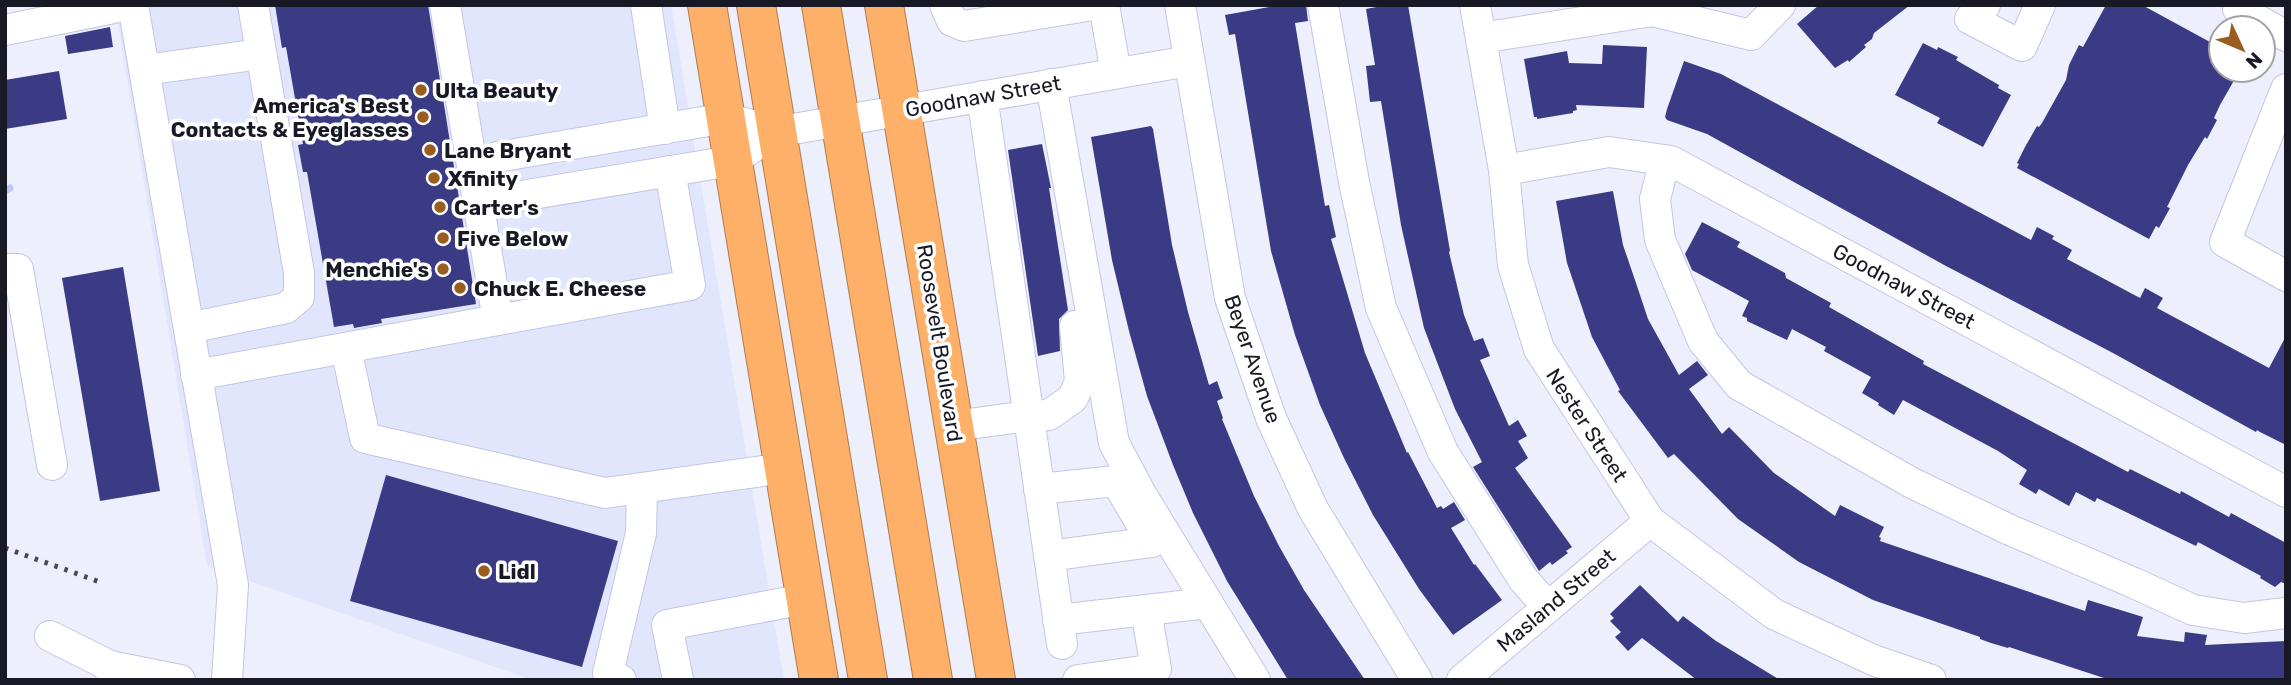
<svg xmlns="http://www.w3.org/2000/svg" width="2291" height="685" font-family="Rubik,sans-serif">
<rect width="100%" height="100%" fill="#edeffc"/>
<!-- built -->
<polygon fill="#e2e6fd" points="115,5 671,5 784,680 532,680 207,566"/>
<g fill="none" stroke-linecap="round" stroke-linejoin="round">
<!-- stream -->
<polyline stroke="#bfc6fb" stroke-width="7" points="5,191 10,188"/>
</g>
<!-- building -->
<g fill="#3a3a85">
<polygon points="275,5 428,5 476,304 381,319 382,323 354,328 353,324 334,327 307,172 303,172 298,145 303,144 286,47 282,48"/>
<polygon points="1280,5 1306,5 1308,21 1295,23 1317,158 1325,206 1329,205 1336,237 1331,239 1365,353 1407,453 1408,452 1437,508 1441,506 1443,509 1454,502 1465,520 1451,528 1474,565 1475,564 1502,600 1453,635 1419,589 1373,515 1344,458 1320,405 1295,335 1271,251 1235,34 1229,35 1225,15"/>
<polygon points="1387,5 1408,5 1450,251 1449,252 1464,315 1474,341 1483,338 1490,356 1480,360 1509,426 1518,420 1527,436 1518,441 1528,458 1515,468 1572,547 1566,551 1568,553 1552,565 1550,562 1539,571 1473,467 1482,462 1455,409 1424,328 1401,225 1381,101 1370,102 1366,66 1375,65 1366,9"/>
<polygon points="1819,5 1910,5 1874,33 1872,39 1864,45 1866,47 1849,62 1848,60 1835,68 1797,24"/>
<polygon points="2106,5 2142,5 2221,48 2221,70 2240,70 2220,105 2214,118 2217,120 2207,139 2205,137 2188,165 2167,207 2170,208 2159,228 2156,226 2149,239 2017,168 2019,164 2017,163 2025,147 2037,126 2039,127 2042,123 2066,80 2069,65 2079,45 2083,47"/>
<polygon points="110,27 113,47 68,54 65,36"/>
<polygon points="1923,43 1937,50 1938,47 1958,57 1956,60 1999,85 1998,88 2011,95 1983,147 1937,123 1940,118 1895,95"/>
<polygon points="1603,45 1647,47 1644,108 1576,105 1577,110 1573,111 1573,113 1537,119 1537,117 1534,117 1524,59 1567,51 1569,63 1602,64"/>
<polygon points="1684,61 1721,74 2031,240 2037,227 2054,236 2052,239 2072,250 2067,259 2140,298 2145,288 2163,298 2157,308 2269,368 2286,336 2286,445 2260,432 2257,430 2256,432 2113,353 1946,266 1707,134 1667,120 1665,117 1667,109"/>
<polygon points="59,71 67,119 5,129 5,80"/>
<polygon points="1151,126 1153,129 1172,245 1188,312 1209,385 1217,381 1223,398 1217,401 1223,418 1222,419 1254,496 1279,546 1304,590 1365,680 1288,680 1227,581 1193,513 1173,465 1147,396 1129,331 1112,260 1091,137"/>
<polygon points="1042,144 1051,188 1049,188 1068,310 1059,319 1060,351 1038,356 1008,150"/>
<polygon points="1613,191 1623,245 1636,283 1648,319 1679,375 1697,361 1708,375 1689,389 1722,434 1729,427 1774,473 1835,516 1840,505 1884,527 1879,537 1881,538 1880,541 2085,611 2088,600 2143,617 2137,636 2184,642 2185,632 2207,635 2205,645 2286,641 2286,680 2110,680 2009,647 2008,648 1991,643 1980,639 1980,637 1873,600 1799,562 1738,519 1674,454 1668,458 1618,391 1620,390 1592,337 1567,263 1556,201"/>
<polygon points="1702,222 1740,242 1737,247 1785,273 1786,278 1831,303 1829,307 1924,361 1923,364 2128,472 2130,469 2180,494 2181,491 2229,517 2231,513 2286,543 2286,584 2281,582 2275,587 2260,578 2261,576 2198,542 2196,546 2097,498 2095,502 2076,492 2069,506 2039,489 2036,494 2019,484 2027,470 1998,451 1903,400 1894,415 1878,405 1879,403 1862,393 1871,377 1824,351 1826,347 1792,329 1787,340 1747,321 1747,318 1742,316 1749,301 1692,270 1685,254"/>
<polygon points="123,267 160,491 100,501 62,278"/>
<polygon points="386,475 618,541 582,667 350,601"/>
<polygon points="1640,585 1678,622 1683,616 1716,641 1780,680 1697,680 1642,638 1628,651 1615,637 1621,632 1610,621 1614,618 1610,614"/>
</g>
<g fill="none" stroke-linecap="round" stroke-linejoin="round">
<defs>
<g id="minor">
<polyline points="133,5 233,585 227,680"/>
<polyline points="445,5 498,320"/>
<polyline points="646,5 665,129"/>
<polyline points="945,5 952,21 964,26 1093,5"/>
<polyline points="1104,5 1116,73"/>
<polyline points="1180,5 1230,298 1271,418 1313,509 1417,680"/>
<polyline points="1323,5 1354,182 1381,308 1443,452 1523,579 1548,607"/>
<polyline points="1475,5 1504,170 1513,265 1539,349 1650,521 1774,614 1873,660 1931,680"/>
<polyline points="1985,5 1970,19 2022,46 2040,5"/>
<polyline points="2241,5 2238,9 2286,36"/>
<polyline points="5,30 128,5"/>
<polyline points="1481,38 1652,11 1751,35 1780,5"/>
<polyline points="145,70 261,54"/>
<polyline points="1051,84 1114,443 1141,494 1255,680"/>
<polyline points="2286,89 2225,242 2286,276"/>
<polyline points="982,96 1062,644"/>
<polyline points="776,132 726,118 497,157 476,182 503,199 707,165 732,161 776,132 1189,61"/>
<polyline points="1665,160 1655,199 1660,240 1703,341 1739,385 1912,483 2010,530 2134,583 2193,610 2244,618 2286,613"/>
<polyline points="1504,170 1609,152 1671,161 2286,492"/>
<polyline points="5,269 18,269 52,465"/>
<polyline points="189,328 286,308 299,297 299,273 253,5"/>
<polyline points="346,348 365,438 605,493 784,468"/>
<polyline points="196,375 690,285 670,171"/>
<polyline points="954,426 1028,416 1049,415 1073,398 1080,381 1075,326"/>
<polyline points="1039,489 1116,481 1152,542 1049,556"/>
<polyline points="1058,620 1208,603"/>
<polyline points="50,636 110,666 112,680"/>
<polyline points="110,666 180,680"/>
<polyline points="621,680 608,673 641,533 642,489"/>
<polyline points="678,680 667,625 805,599"/>
<polyline points="1078,680 1156,669 1146,610"/>
<polyline points="1462,680 1650,521"/>
</g>
<g id="highway">
<polyline points="707,5 819,680"/>
<polyline points="756,5 868,680"/>
<polyline points="821,5 933,680"/>
<polyline points="884,5 996,680"/>
</g>
</defs>
<!-- minor casing -->
<use href="#minor" stroke="#c2c6e5" stroke-width="32"/>
<!-- highway casing -->
<use href="#highway" stroke="#ae7b50" stroke-width="40"/>
<!-- minor -->
<use href="#minor" stroke="#fff" stroke-width="30"/>
<!-- highway -->
<use href="#highway" stroke="#ffb068" stroke-width="38"/>
<!-- rail -->
<polyline stroke="#464853" stroke-width="5" stroke-dasharray="3.5 7" stroke-linecap="butt" points="5,548 100,582"/>
</g>
<!-- markers -->
<g fill="#995d1f" stroke="#fff" stroke-width="2.5">
<circle cx="421" cy="90" r="7"/>
<circle cx="423" cy="117" r="7"/>
<circle cx="430" cy="150" r="7"/>
<circle cx="434" cy="178" r="7"/>
<circle cx="440" cy="207" r="7"/>
<circle cx="443" cy="238" r="7"/>
<circle cx="443" cy="269" r="7"/>
<circle cx="460" cy="288" r="7"/>
<circle cx="484" cy="571" r="7"/>
</g>
<g text-anchor="middle" dominant-baseline="central" stroke-width="7" stroke-linejoin="round" paint-order="stroke">
<!-- poi labels -->
<g font-size="21" font-weight="bold" fill="#181924" stroke="#fff" text-anchor="start">
<text x="435" y="90">Ulta Beauty</text>
<text x="409" y="105" text-anchor="end">America's Best<tspan x="409" dy="24">Contacts &amp; Eyeglasses</tspan></text>
<text x="444" y="150">Lane Bryant</text>
<text x="448" y="178">Xfinity</text>
<text x="454" y="207">Carter's</text>
<text x="457" y="238">Five Below</text>
<text x="429" y="269" text-anchor="end">Menchie's</text>
<text x="474" y="288">Chuck E. Cheese</text>
<text x="498" y="571">Lidl</text>
</g>
<!-- street labels -->
<g font-size="21" fill="#181924" stroke="#fff">
<text transform="translate(983 96) rotate(-10)">Goodnaw Street</text>
<text transform="translate(1904 286) rotate(28)">Goodnaw Street</text>
<text transform="translate(940 343) rotate(81)">Roosevelt Boulevard</text>
<text transform="translate(1253 359) rotate(71)">Beyer Avenue</text>
<text transform="translate(1587 425) rotate(57)">Nester Street</text>
<text transform="translate(1556 600) rotate(-40)">Masland Street</text>
</g>
</g>
<!-- border -->
<rect width="2291" height="685" fill="none" stroke="#181924" stroke-width="14"/>
<!-- north arrow -->
<g transform="translate(2242 49) rotate(134)"><circle r="33" fill="#ffffff" stroke="#a3a3a7" stroke-width="2"/>
<path d="M0-5L12 26L0 18L-12 26Z" fill="#995d1f"/>
<text y="-10" font-size="19" font-weight="bold" text-anchor="middle" fill="#181924">N</text>
</g>
</svg>
